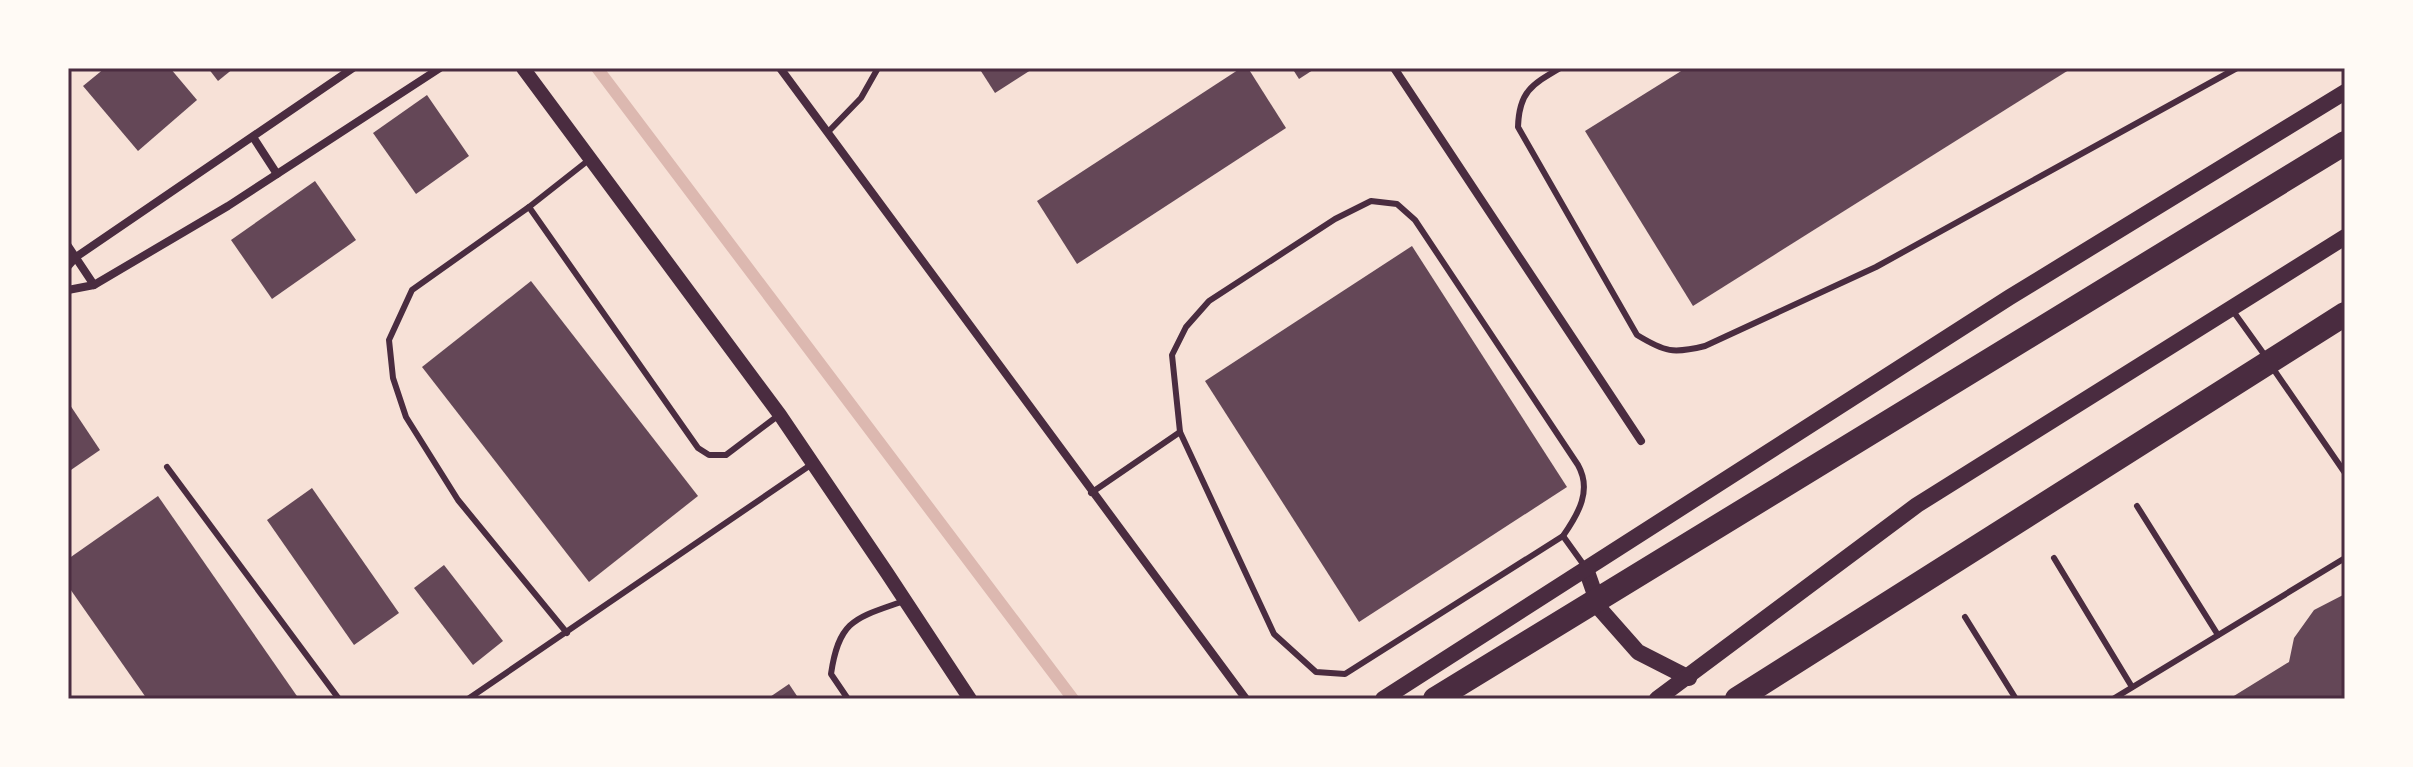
<svg xmlns="http://www.w3.org/2000/svg" width="2413" height="767" font-family="Roboto,sans-serif">
<rect width="100%" height="100%" fill="#f7e1d7"/>
<g fill="none" stroke-linecap="round" stroke-linejoin="round">
<!-- stream -->
<polyline stroke="#dcb8b0" stroke-width="12" points="597,68 1073,699"/>
</g>
<!-- building -->
<g fill="#644757">
<polygon points="105,68 170,68 197,100 138,151 83,86"/>
<polygon points="208,68 234,68 218,81"/>
<polygon points="979,68 1034,68 995,93"/>
<polygon points="1241,68 1248,68 1286,128 1077,264 1037,201"/>
<polygon points="1292,68 1316,68 1299,79"/>
<polygon points="1686,68 2072,68 1693,306 1585,131"/>
<polygon points="427,95 469,156 416,194 373,133"/>
<polygon points="315,181 356,240 272,299 231,240"/>
<polygon points="1412,246 1567,487 1359,622 1205,381"/>
<polygon points="531,281 698,496 589,582 422,367"/>
<polygon points="68,402 100,450 68,472"/>
<polygon points="312,488 399,613 354,645 267,520"/>
<polygon points="158,496 299,699 147,699 68,586 68,559"/>
<polygon points="444,565 503,641 473,665 414,588"/>
<polygon points="2345,594 2345,699 2229,699 2289,662 2294,638 2314,610"/>
<polygon points="789,684 799,699 767,699"/>
</g>
<g fill="none" stroke-linecap="round" stroke-linejoin="round">
<!-- service -->
<g stroke="#4a2c40" stroke-width="6">
<path d="M1560,68C1531,85 1519,92 1518,127L1637,335C1665,352 1673,354 1705,346L1876,267L2237,68"/>
<polyline points="829,131 861,98 878,68"/>
<polyline points="590,159 529,207 698,448 709,455 726,455 779,415"/>
<path d="M1371,201L1397,204L1415,220L1578,465C1592,490 1579,513 1563,536L1345,674L1316,672L1274,634L1180,432L1172,355L1186,327L1209,301L1335,219Z"/>
<polyline points="529,207 412,290 389,340 393,378 406,417 458,500 567,633"/>
<polyline points="2233,311 2266,357"/>
<polyline points="2272,367 2345,473"/>
<polyline points="167,467 339,699"/>
<polyline points="1091,493 1180,432"/>
<polyline points="2137,506 2218,635"/>
<polyline points="1563,536 1586,568"/>
<polyline points="2054,558 2132,687"/>
<polyline points="1965,617 2016,699"/>
<polyline points="468,699 812,464"/>
<path d="M848,699L831,674C839,619 856,618 904,601"/>
<polyline points="2113,699 2345,558"/>
</g>
<!-- minor -->
<g stroke="#4a2c40" stroke-width="8">
<polyline points="780,68 1246,699"/>
<polyline points="1394,68 1641,441"/>
<polyline points="253,137 277,174"/>
<polyline points="68,246 94,285"/>
<polyline points="68,266 76,257 353,68"/>
<polyline points="68,290 94,285 228,206 440,68"/>
</g>
<!-- tertiary -->
<polyline stroke="#4a2c40" stroke-width="14" points="523,68 780,415 887,573 970,699"/>
<!-- secondary -->
<g stroke="#4a2c40" stroke-width="16">
<polyline points="1586,569 1600,609 1638,652 1689,678"/>
<polyline points="1383,699 2010,297 2345,92"/>
<polyline points="1657,699 1917,505 2345,237"/>
</g>
<!-- motorway -->
<g stroke="#4a2c40" stroke-width="24">
<polyline points="1435,699 2345,143"/>
<polyline points="1737,699 2345,314"/>
</g>
</g>
<!-- border -->
<rect width="2413" height="767" fill="none" stroke="#fffaf5" stroke-width="140"/>
<rect x="70" y="70" width="2273" height="627" fill="none" stroke="#4a2c40" stroke-width="3"/>
</svg>
